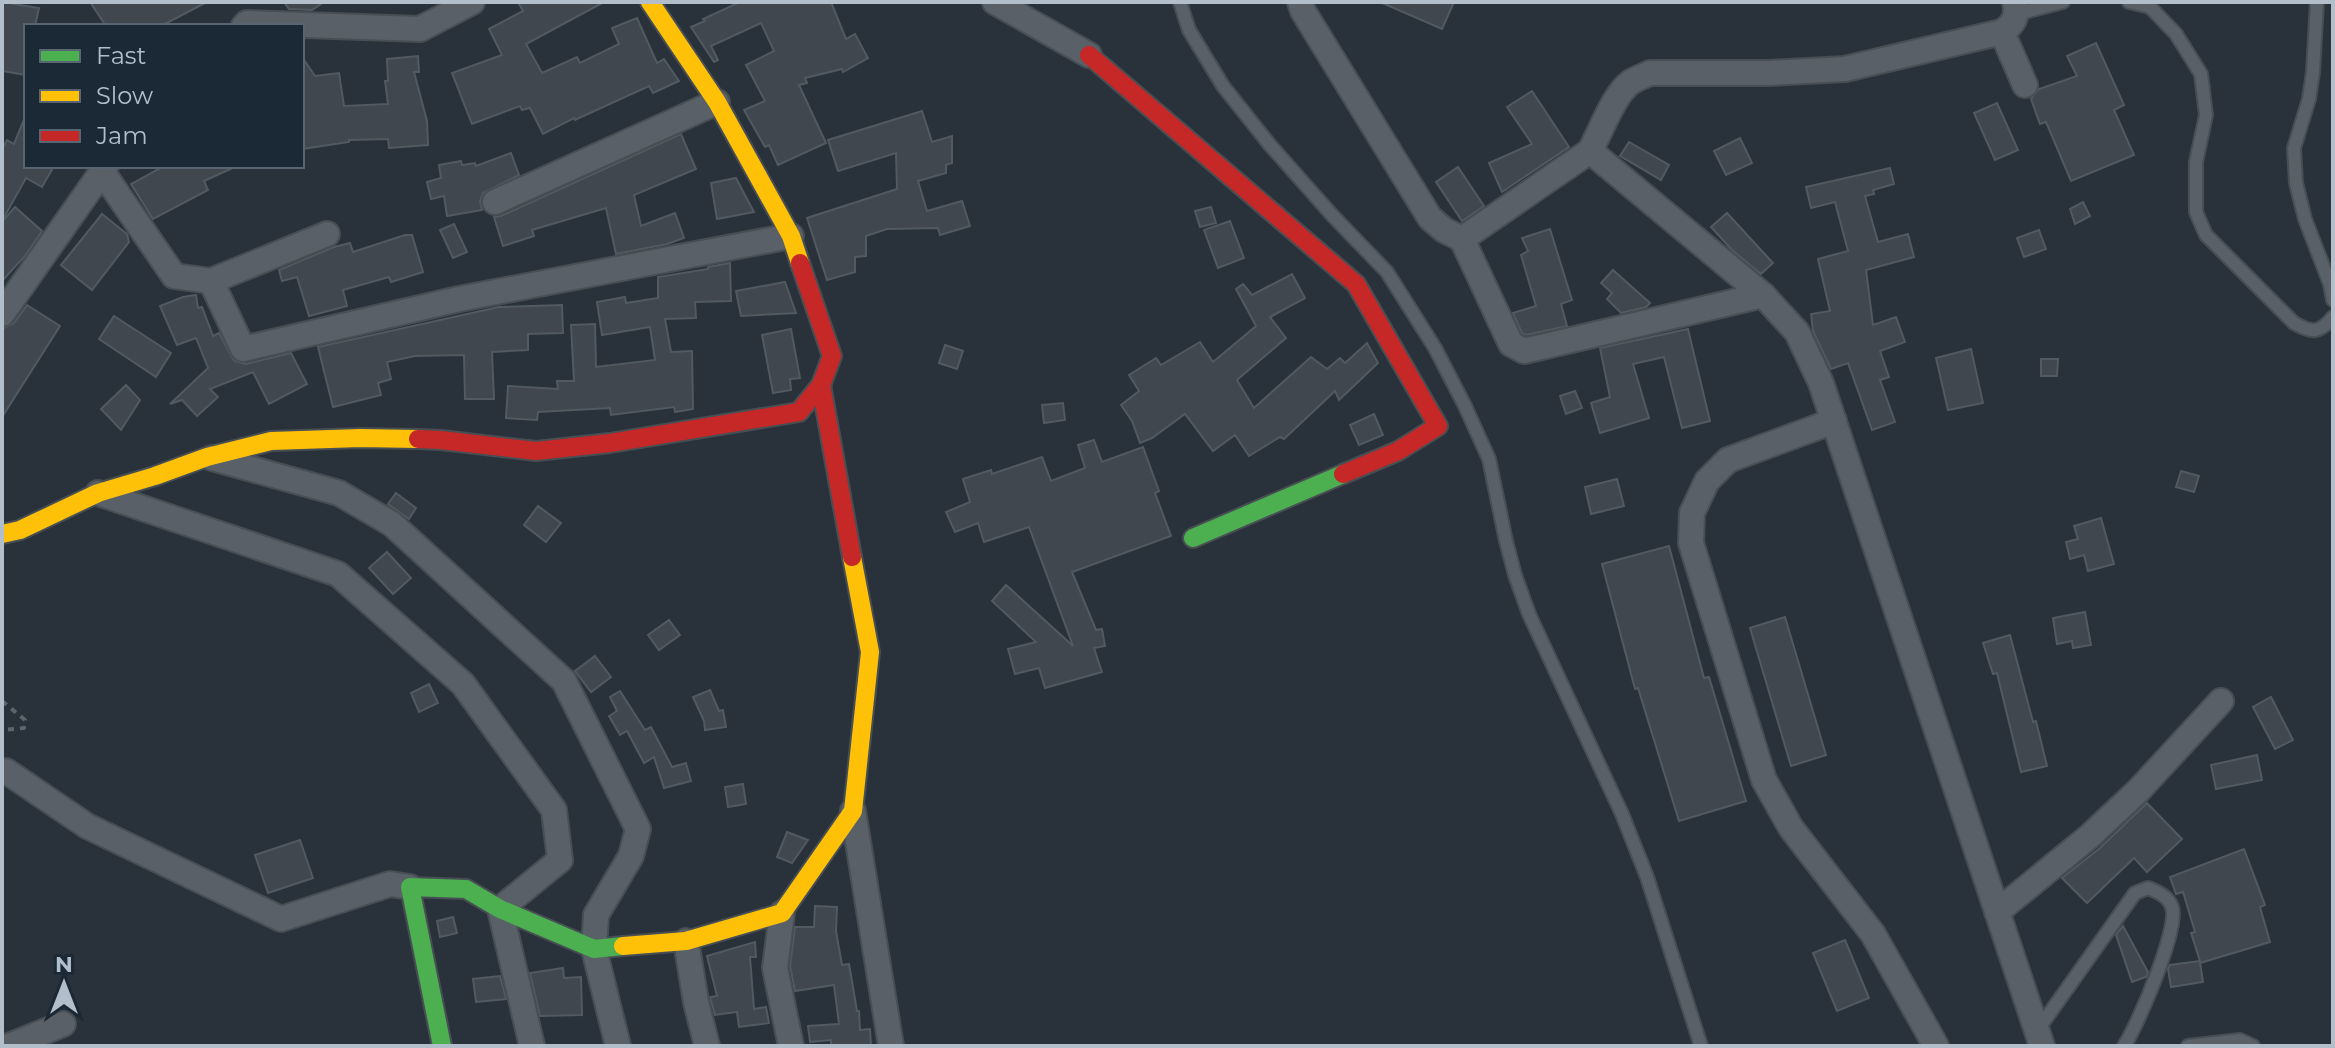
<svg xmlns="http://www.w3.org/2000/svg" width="2335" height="1048" font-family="Montserrat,sans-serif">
<rect width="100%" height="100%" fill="#29323a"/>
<!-- building -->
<g fill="#40474e" stroke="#515961" stroke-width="2">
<polygon points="2,2 39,8 35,26 26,26 26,75 2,71"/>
<polygon points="90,2 207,2 161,26 106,26"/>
<polygon points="284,2 324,2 312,10 289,9"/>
<polygon points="518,2 604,2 526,44 542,73 577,57 580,63 619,44 612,28 637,18 657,63 664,59 679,81 653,93 649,86 575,120 574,118 543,134 530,108 522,110 520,106 472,124 452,73 502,55 489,29 523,11"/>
<polygon points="740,2 831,2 846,39 855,34 868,58 843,72 842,69 805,78 807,83 799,85 826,143 778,165 769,145 765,147 744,110 765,101 746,65 774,51 761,23 711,46 718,60 714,62 691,27 705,21 703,19"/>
<polygon points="1380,2 1454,2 1442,29"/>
<polygon points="2096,43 2124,105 2114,110 2134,155 2071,181 2046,122 2040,124 2031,99 2039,89 2077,76 2067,56"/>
<polygon points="418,56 419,72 414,72 427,121 428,145 389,148 388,139 349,140 349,142 302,149 302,57 315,76 339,73 344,106 388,104 385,81 388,81 387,59"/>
<polygon points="1532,91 1569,147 1502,192 1489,163 1532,144 1507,107"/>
<polygon points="1997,103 2018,150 1995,160 1974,113"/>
<polygon points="922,111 932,142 952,136 952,163 946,165 946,173 918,181 927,211 962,201 970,226 940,235 938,228 887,229 866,236 866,256 855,257 855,272 827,280 807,218 897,189 896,153 838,171 828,140"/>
<polygon points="25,117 26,166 54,166 42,187 26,178 2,221 2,149 7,140 14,144"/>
<polygon points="681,134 696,169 634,195 641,226 675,213 684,238 667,244 616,254 606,208 532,230 534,236 503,246 494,217 501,216"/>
<polygon points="1740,138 1752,163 1726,175 1714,151"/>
<polygon points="1629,142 1669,165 1661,180 1620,156"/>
<polygon points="511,153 519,175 483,193 480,201 482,210 447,216 444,196 431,199 427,182 441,178 439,165 461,161 462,165 475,163 476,166"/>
<polygon points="164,166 237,166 204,181 208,190 153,219 131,184"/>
<polygon points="1458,167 1484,206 1462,221 1436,182"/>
<polygon points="1890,168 1894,184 1873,190 1874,194 1865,196 1878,242 1908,234 1914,257 1866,270 1873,325 1896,317 1905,342 1880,351 1889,377 1880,380 1895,422 1872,430 1848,363 1831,369 1813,331 1811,314 1830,311 1818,259 1848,251 1835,202 1811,208 1806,187"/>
<polygon points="736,178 754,212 717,219 711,183"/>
<polygon points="2083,202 2090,216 2075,224 2070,209"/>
<polygon points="15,207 42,231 25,256 2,281 2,222"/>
<polygon points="1211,207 1216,223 1200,227 1195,211"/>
<polygon points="1727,213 1773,263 1761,274 1732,250 1711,227"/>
<polygon points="102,214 127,234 129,242 92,290 61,265"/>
<polygon points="1230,221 1244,258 1218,268 1204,230"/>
<polygon points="454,224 467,252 453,258 440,230"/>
<polygon points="1550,229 1572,300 1561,304 1567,326 1526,335 1522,333 1513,313 1536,306 1521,255 1528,251 1522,238"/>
<polygon points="2039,230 2046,249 2024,257 2017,238"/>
<polygon points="405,235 412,235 423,272 391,282 389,277 343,290 347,306 309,316 297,277 282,281 279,270 334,247 350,243 353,252"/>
<polygon points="730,263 731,301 695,302 696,318 665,319 671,352 692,351 693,409 675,412 674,407 611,415 610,408 538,412 537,420 506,418 508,386 558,389 557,381 574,381 571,325 595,324 596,367 655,360 650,327 602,335 597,302 625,297 626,303 658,298 658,277 708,269 708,267"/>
<polygon points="1613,270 1650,303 1646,307 1621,313 1607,299 1612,293 1601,283"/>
<polygon points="1292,274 1305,298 1270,317 1286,338 1237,380 1254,408 1311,357 1327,369 1340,358 1345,363 1367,343 1378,363 1339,400 1335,391 1284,439 1280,437 1249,456 1235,435 1213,451 1185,414 1152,438 1140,443 1132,421 1121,405 1139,391 1129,375 1156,358 1161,365 1200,342 1213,362 1256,326 1236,289 1243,284 1252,295"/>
<polygon points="785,282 796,313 741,316 736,291"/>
<polygon points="196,295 198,308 202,307 213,336 219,333 234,361 246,364 291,353 307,384 269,404 253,372 210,389 218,397 197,416 182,400 170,404 208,368 196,338 177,345 160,306 183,297"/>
<polygon points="27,305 60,326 2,417 2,329 14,323"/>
<polygon points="562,305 563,333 528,334 528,350 492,352 494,399 465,399 464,355 415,356 387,362 391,379 378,383 381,395 333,407 318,347 499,307"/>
<polygon points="114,316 171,353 156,377 99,339"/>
<polygon points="791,329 800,378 790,379 791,390 773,393 762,335"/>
<polygon points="1688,329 1710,421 1682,428 1664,357 1633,364 1649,418 1600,433 1591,403 1610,397 1600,348"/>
<polygon points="945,345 963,351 957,369 939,363"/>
<polygon points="1971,349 1983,403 1948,410 1936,358"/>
<polygon points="2041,359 2058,359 2057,376 2041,376"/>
<polygon points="126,385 140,400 121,430 101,409"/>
<polygon points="1575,391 1582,408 1566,414 1560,396"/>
<polygon points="1063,403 1065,420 1044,423 1042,405"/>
<polygon points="1374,414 1383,435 1359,445 1350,425"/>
<polygon points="1094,440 1102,462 1143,447 1159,491 1155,493 1171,536 1072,572 1096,630 1102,629 1105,646 1094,648 1102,672 1045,688 1039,668 1015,674 1008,649 1036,642 992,601 1006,585 1073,646 1029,527 984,542 978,523 955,532 946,512 970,502 963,479 991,470 992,474 1042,457 1051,481 1085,468 1078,445"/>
<polygon points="2181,471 2199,476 2194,492 2176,487"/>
<polygon points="1617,479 1624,506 1591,514 1585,487"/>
<polygon points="396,493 416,508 409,519 388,504"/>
<polygon points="538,506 561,523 546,542 524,525"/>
<polygon points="2101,518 2114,564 2088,571 2084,555 2070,559 2066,542 2078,539 2074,526"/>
<polygon points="1669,546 1704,678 1709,677 1746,801 1679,821 1638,688 1635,689 1602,564"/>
<polygon points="387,552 411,578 393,594 369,568"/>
<polygon points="2085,612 2091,645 2073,648 2072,641 2057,644 2053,618"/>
<polygon points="1785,617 1826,755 1791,766 1750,628"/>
<polygon points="669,620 680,635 659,650 648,635"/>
<polygon points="2010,635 2033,722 2036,721 2047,766 2021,772 1997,673 1993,674 1983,643"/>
<polygon points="595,656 611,677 591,692 575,671"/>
<polygon points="429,684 438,703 419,712 411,693"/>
<polygon points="710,690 719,711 723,710 726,727 705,730 704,721 693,697"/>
<polygon points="620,691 645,730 651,727 672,767 686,763 691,781 664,788 654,757 644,763 627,731 620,735 609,716 617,711 610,697"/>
<polygon points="2271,697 2293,740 2275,749 2253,707"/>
<polygon points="2257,755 2262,780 2216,789 2211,765"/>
<polygon points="743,784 746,804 728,807 725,787"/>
<polygon points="2147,803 2182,839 2147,872 2134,858 2087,903 2062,878 2100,848"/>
<polygon points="787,832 808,840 792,863 777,857"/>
<polygon points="300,840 313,878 268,893 255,855"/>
<polygon points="2244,849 2265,905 2260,907 2270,942 2200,963 2203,982 2171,987 2168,969 2170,965 2200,961 2191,933 2195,932 2183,892 2176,894 2170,877"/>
<polygon points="815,906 837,907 836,931 842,965 849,964 857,1011 859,1011 860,1030 870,1029 871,1046 831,1046 831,1040 810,1042 808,1026 839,1024 834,985 795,991 790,966 795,927 814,927"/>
<polygon points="453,917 457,933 440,937 437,921"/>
<polygon points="2123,926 2148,972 2146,977 2132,982 2116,935"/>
<polygon points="1845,940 1869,998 1837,1011 1813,953"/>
<polygon points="755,942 756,957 750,957 754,1009 766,1007 769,1023 739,1027 737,1012 715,1015 710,997 717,996 707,956"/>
<polygon points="563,968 564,978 581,977 582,1015 540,1016 530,973"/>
<polygon points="500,976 506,999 476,1002 473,979"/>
</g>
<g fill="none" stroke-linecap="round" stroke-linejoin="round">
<defs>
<g id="lane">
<polyline points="1180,2 1189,30 1223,86 1270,145 1332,215 1387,272 1435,348 1465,406 1489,459 1506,541 1515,575 1529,614 1622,814 1647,877 1701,1046"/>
<path d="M2129,2L2150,7L2176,34L2201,74L2206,115L2196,162V212L2206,235L2294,323C2312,333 2319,334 2333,317"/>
<polyline points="2317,2 2313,72 2309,99 2294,148 2296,183 2305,219 2330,284 2333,300"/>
<polyline points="2017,14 2063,2"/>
<path d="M2037,1031L2135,893L2148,888C2158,892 2168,896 2172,907C2180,927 2137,1027 2124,1046"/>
<polyline points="2188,1046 2240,1040 2253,1046"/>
</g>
<g id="street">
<polyline points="995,2 1089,55"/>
<path d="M1300,2L1303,11L1430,218L1444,230L1462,239L1590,151C1601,131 1614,94 1631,82C1637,78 1644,76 1650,73H1768L1845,69L2002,32C2014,24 2018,16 2015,2"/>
<polyline points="244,26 247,23 420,29 472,2"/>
<polyline points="2002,32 2025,85"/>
<polyline points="1590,151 1763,295 1797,332 1821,383 2042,1046"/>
<polyline points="101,170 174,276 211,281 243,349 459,299 791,236"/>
<polyline points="495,202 717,102"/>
<polyline points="1462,239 1511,344 1524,351 1763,295"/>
<polyline points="211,281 327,234"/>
<polyline points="2,314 106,166"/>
<polyline points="1834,421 1728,460 1707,481 1692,513 1691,543 1764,780 1791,828 1873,934 1936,1046"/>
<polyline points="212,458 339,493 392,524 564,681 638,829 631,856 596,915 594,949 618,1046"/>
<polyline points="98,493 338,574 463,684 554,810 560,860 500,909 532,1046"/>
<polyline points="6,771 87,826 281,919 390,884 410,887"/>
<polyline points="853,811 891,1046"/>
<polyline points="1997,912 2090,836 2139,790 2221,701"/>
<polyline points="782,913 775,968 791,1046"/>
<polyline points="686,941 696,1002 707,1046"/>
<polyline points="9,1046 63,1024"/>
</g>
<g id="fast">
<polyline points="1193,538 1343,474"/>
<polyline points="442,1046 410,887 466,889 500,909 594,949 623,946"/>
</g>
<g id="slow">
<polyline points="650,2 717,102 791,236 800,263"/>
<polyline points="2,534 20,530 98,493 155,476 207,457 271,441 360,438 418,439"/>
<polyline points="623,946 686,941 782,913 853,811 870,652 852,557"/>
</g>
<g id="jam">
<polyline points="1089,55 1356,284 1438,426 1398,451 1343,474"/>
<polyline points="821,385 852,557"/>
<polyline points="418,439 441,440 536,451 610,443 799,412 821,385 832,356 800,263"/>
</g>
</defs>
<!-- lane casing -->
<use href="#lane" stroke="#474e54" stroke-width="16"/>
<!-- street casing -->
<use href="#street" stroke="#474e54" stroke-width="28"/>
<!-- fast casing -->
<use href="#fast" stroke="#474e54" stroke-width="22"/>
<!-- slow casing -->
<use href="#slow" stroke="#474e54" stroke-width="22"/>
<!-- jam casing -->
<use href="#jam" stroke="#474e54" stroke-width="22"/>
<!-- path -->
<polyline stroke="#5d646a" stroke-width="4" stroke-dasharray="6 6" stroke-linecap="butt" points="2,701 25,720 24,728 2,730"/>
<!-- lane -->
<use href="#lane" stroke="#596067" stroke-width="12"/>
<!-- street -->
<use href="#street" stroke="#596067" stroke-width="24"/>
<!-- fast -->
<use href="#fast" stroke="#4caf50" stroke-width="18"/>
<!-- slow -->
<use href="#slow" stroke="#ffc107" stroke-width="18"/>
<!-- jam -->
<use href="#jam" stroke="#c62828" stroke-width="18"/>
</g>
<!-- border -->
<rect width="2335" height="1048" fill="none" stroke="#b3becb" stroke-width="8"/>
<!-- legend -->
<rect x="24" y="24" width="280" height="144" fill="#1b2835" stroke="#586471" stroke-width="2"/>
<rect x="40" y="50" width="40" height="12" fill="#4caf50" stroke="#586471" stroke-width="2"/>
<text x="96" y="64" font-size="24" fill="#b3becb">Fast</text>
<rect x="40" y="90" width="40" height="12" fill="#ffc107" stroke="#586471" stroke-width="2"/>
<text x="96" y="104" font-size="24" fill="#b3becb">Slow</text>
<rect x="40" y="130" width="40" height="12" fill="#c62828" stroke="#586471" stroke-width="2"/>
<text x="96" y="144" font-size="24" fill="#b3becb">Jam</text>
<!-- north arrow -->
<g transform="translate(64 984)" stroke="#1b2835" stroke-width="6" paint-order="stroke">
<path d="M0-6L14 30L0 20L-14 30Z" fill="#b3becb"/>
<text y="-12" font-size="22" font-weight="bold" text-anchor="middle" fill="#b3becb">N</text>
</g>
</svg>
